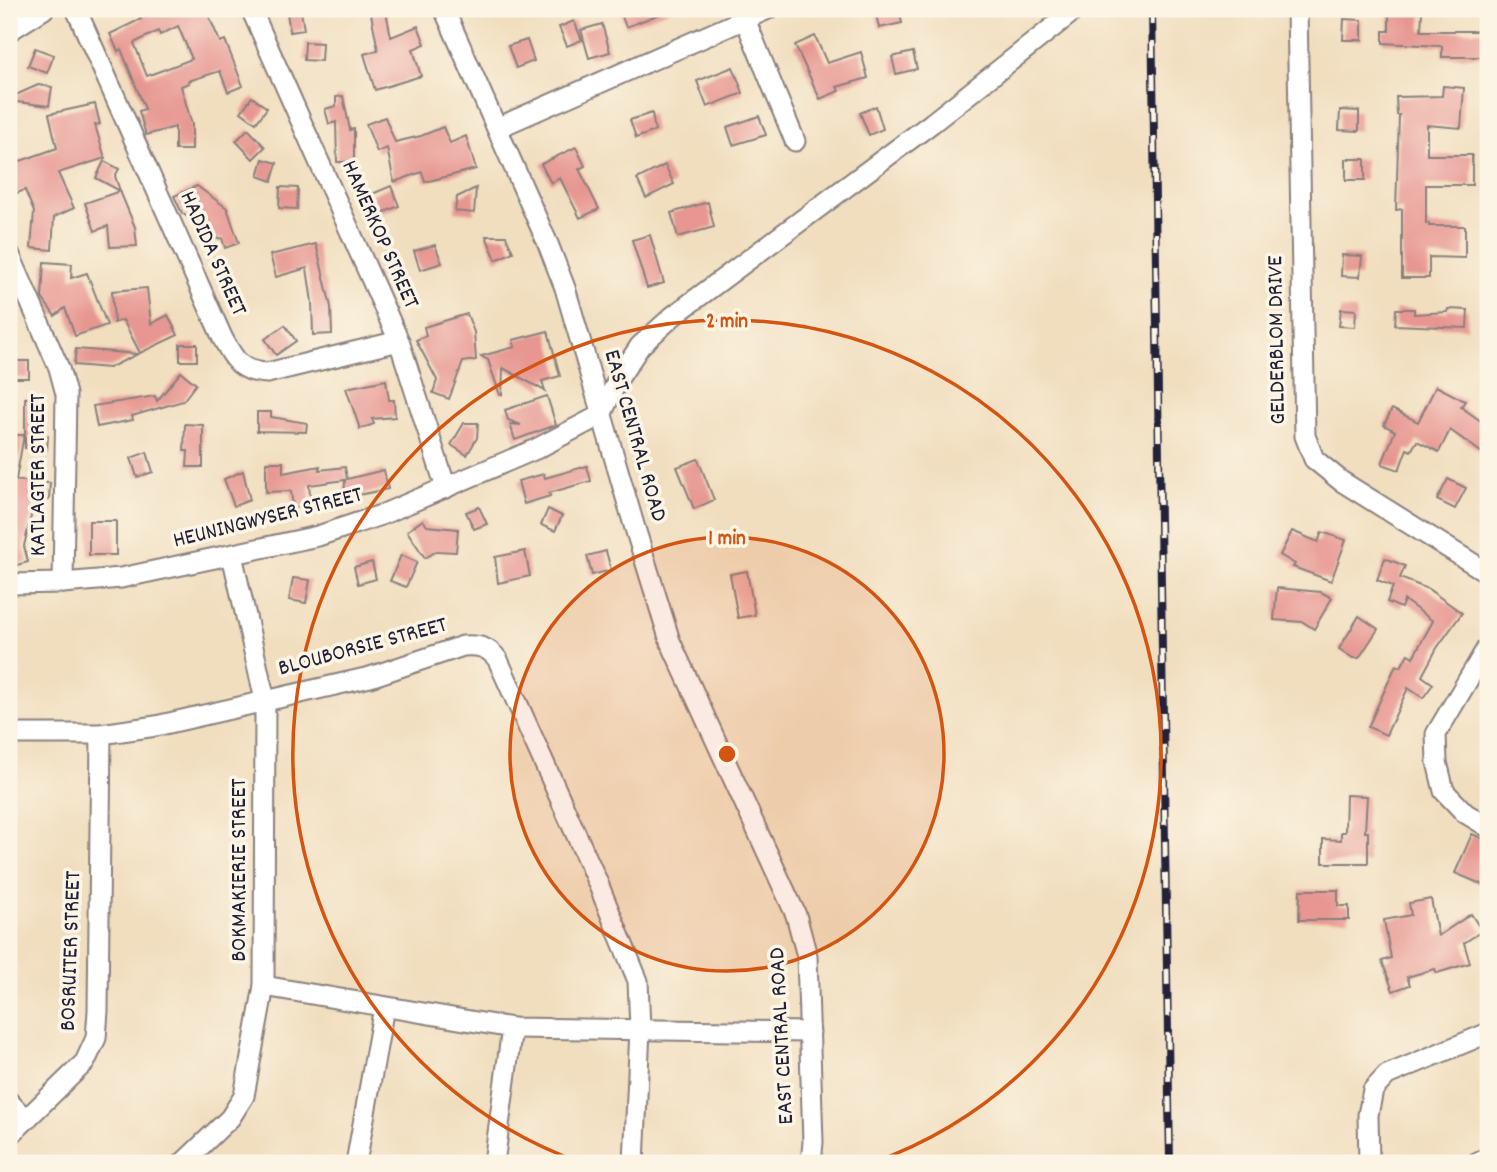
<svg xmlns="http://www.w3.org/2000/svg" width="1497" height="1172" font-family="Dekko,sans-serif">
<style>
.building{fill:#e79691;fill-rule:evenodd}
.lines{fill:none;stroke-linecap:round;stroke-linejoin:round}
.minor-casing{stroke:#8a807d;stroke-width:23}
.minor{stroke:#fff;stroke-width:19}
.rail-casing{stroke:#22223b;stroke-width:8}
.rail{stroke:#fcf5e5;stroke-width:5;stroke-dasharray:16;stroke-linecap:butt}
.ring{fill:none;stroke:#d45411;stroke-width:3.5}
.labels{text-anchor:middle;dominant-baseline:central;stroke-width:7;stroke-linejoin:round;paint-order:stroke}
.street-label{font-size:23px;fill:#22223b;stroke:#fcf5e5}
.centre{fill:#d45411;stroke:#fcf5e5;stroke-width:3.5}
.ring-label{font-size:21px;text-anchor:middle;font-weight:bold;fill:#d45411;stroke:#fcf5e5;stroke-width:7;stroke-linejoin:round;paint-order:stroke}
</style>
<rect width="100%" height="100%" fill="#fcf5e5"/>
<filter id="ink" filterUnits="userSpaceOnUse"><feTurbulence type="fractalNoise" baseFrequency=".0143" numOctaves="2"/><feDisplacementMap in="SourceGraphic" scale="14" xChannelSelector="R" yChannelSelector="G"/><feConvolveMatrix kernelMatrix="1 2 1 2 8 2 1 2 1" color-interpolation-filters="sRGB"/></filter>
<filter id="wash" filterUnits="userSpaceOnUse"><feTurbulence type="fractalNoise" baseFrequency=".00686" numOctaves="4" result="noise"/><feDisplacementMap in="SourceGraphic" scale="28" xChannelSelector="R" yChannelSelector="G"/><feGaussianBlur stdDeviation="1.57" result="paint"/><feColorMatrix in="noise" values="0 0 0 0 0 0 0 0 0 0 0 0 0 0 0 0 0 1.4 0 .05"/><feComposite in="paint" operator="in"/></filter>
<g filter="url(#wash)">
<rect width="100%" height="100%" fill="#f1debf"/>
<g id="blocks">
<g class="building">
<path d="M136 9H206L220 42 225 40 243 86 228 92 220 71 188 81 189 83 181 86 192 125V150H175V127L146 135 139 111 145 109 121 49 118 51 110 34 141 19ZM178 26 192 59 147 76 134 43 158 31 160 35Z"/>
<polygon points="619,9 671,9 671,10 626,27"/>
<polygon points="883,9 899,9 902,23 879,28 875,10"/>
<polygon points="1399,10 1422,12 1421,31 1488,31 1488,57 1442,57 1442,46 1383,43 1383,31 1389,31 1389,12 1399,12"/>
<polygon points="301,11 304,30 290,32 287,13"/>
<polygon points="386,11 391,37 418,26 425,44 413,49 421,76 375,90 364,54 378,50 371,14"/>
<polygon points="1344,19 1362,20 1362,40 1343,40"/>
<polygon points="574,21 582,40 567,46 559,27"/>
<polygon points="602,24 610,52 589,58 581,30"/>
<polygon points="815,36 827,63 861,52 868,78 837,87 839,91 820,99 795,45"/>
<polygon points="527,40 534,61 516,68 508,46"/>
<polygon points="305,42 322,43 321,61 304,60"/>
<polygon points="35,48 54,55 47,73 28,66"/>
<polygon points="913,52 917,69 896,74 892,57"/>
<polygon points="733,67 743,93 707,107 697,81"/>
<polygon points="38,85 52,87 49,106 9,101 9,98"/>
<polygon points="1443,86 1464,88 1461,128 1427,125 1427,155 1472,155 1472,185 1426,185 1426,223 1429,223 1429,226 1465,226 1465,258 1429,257 1429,278 1402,278 1402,209 1396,210 1399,115 1397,115 1396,97 1442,96"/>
<polygon points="343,96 350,130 354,129 354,162 337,162 336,122 329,124 325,109 336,106 336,97"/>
<polygon points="252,97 267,108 256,123 241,112"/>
<polygon points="95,104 100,124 95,125 105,158 58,173 74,208 54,217 52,250 31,248 34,212 25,190 9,196 9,165 57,148 49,114"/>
<polygon points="876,106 883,129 869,135 860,113"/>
<polygon points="1340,110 1359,111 1359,131 1339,130"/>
<polygon points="652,113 655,131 636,138 630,120"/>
<polygon points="759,116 766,135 733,145 727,127"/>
<polygon points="385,117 395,142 421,136 443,127 450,143 466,136 476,169 425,182 422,172 394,182 387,148 377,152 366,124"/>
<polygon points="248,129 265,147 253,159 236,141"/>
<polygon points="576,147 585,166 579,169 599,209 580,218 560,178 551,183 541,164"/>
<polygon points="263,159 277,163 272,181 258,176"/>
<rect x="1346" y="159" width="19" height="21"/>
<polygon points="104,161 119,169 115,176 120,191 96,178"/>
<polygon points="665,165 674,184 646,198 637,179"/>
<polygon points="197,186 227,208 239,243 225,248 222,238 199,241 192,220 182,213 174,196"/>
<polygon points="391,186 399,206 380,214 372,194"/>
<polygon points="280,187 298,188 297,209 279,208"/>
<polygon points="476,188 474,213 455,211 457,197"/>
<polygon points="120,191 135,227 137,246 110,247 108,226 95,231 85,203"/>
<polygon points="708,202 714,227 678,237 671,213"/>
<polygon points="650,235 664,283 647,288 632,240"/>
<polygon points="486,236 506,236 513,252 496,260"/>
<polygon points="316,244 331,307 332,334 313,335 312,302 307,268 276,277 270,255"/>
<polygon points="435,245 442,263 420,270 414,251"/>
<polygon points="1342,255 1362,256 1360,277 1341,276"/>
<polygon points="44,262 72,264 71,278 87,273 107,325 75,336 65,308 55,316 42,298"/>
<polygon points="147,288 151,324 168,315 178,335 140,353 123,320 114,323 112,291"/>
<polygon points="1341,309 1356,310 1355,327 1339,326"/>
<polygon points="1396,309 1414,309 1414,314 1447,312 1448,309 1468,310 1467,328 1395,325"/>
<polygon points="467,314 474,332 476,360 463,362 449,399 433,393 437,380 416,340 426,336 424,327"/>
<polygon points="285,325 296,341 276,355 265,339"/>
<polygon points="548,331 560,376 542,381 545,391 503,368 502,395 500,395 488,360 481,356 515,347 513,340"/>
<rect x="180" y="344" width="17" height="17"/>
<polygon points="76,349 138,354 109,368 74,365"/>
<rect x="12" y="361" width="17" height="17"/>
<polygon points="181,372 196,384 183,401 132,416 133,420 97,427 93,406 155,396 157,401"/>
<polygon points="386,380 389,400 394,400 395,417 372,419 374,424 360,429 346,388"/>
<polygon points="1436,386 1465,401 1461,407 1488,426 1488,457 1450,430 1439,452 1417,441 1411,451 1407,449 1399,470 1382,464 1395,431 1384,425 1392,409 1418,422"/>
<polygon points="547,396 556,425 515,440 510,424 521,425 508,420 505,410"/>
<polygon points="25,398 40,398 41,436 48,436 47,450 25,448"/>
<polygon points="257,412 271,412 271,417 307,423 306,432 257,431"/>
<polygon points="464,423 478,423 477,438 467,455 451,445"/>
<polygon points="185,424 203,425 203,467 187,467 188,451 184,451"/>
<polygon points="9,435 24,435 16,479 9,478"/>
<polygon points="147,452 153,472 137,477 131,458"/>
<polygon points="698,459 714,500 694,509 677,467"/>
<polygon points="266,462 283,462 283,473 320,466 319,470 345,467 347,479 384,470 388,489 344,498 345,480 309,485 311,506 293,508 291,491 266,492"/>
<polygon points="587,466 591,481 549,493 550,496 524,504 518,481 544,474 545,478"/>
<polygon points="243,471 250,500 234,506 224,479"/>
<polygon points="1448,479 1466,488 1455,509 1437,500"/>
<polygon points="9,480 50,483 49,500 35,499 24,546 28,562 13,566 9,551"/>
<polygon points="479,507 487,524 474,529 466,512"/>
<polygon points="548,509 562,516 555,531 541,525"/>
<polygon points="423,520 427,526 458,529 456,552 437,551 425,558 407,531"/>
<rect x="89" y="521" width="27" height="34"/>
<polygon points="1292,531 1318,542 1322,532 1346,540 1331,581 1293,567 1295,564 1280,555"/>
<polygon points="525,551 530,576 498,583 495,557"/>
<polygon points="606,551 611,570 592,575 587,556"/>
<polygon points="401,555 417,562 406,587 390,581"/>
<polygon points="1385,558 1405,566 1400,578 1428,589 1462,613 1437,648 1422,676 1433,684 1423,698 1408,688 1386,735 1368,727 1396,665 1401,667 1408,654 1413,657 1433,621 1404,600 1401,608 1387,602 1393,586 1377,580"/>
<polygon points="372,562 376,579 358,584 354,567"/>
<polygon points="747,571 755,615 738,618 730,574"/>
<polygon points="293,578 310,580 306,603 289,600"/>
<polygon points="1277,588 1321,592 1332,598 1314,629 1303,622 1274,620"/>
<polygon points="1359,616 1378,629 1359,658 1353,658 1339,649"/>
<polygon points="1346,795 1367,796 1365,832 1368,832 1368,863 1323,863 1323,839 1341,840 1341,832 1345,832"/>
<polygon points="1472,834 1488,841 1488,887 1455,873"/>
<polygon points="1300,890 1338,890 1338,906 1349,906 1349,920 1299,920"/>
<polygon points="1431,899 1438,936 1471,914 1482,931 1464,943 1470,963 1437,973 1435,969 1407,977 1410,985 1393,991 1382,961 1391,958 1384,920 1411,915 1409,903"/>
</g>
</g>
</g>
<g filter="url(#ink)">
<use href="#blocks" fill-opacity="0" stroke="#8a807d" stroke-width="2"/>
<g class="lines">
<g class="minor-casing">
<g id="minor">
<path d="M76 9 223 339C235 361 241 372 267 373L399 341"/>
<polyline points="251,9 399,341 446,488"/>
<polyline points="444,9 548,244 565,288 634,525 670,641 796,915 807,956 813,1142 811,1163"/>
<polyline points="1297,9 1305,436 1314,459 1341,481 1488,573"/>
<polyline points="745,19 795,141"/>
<polyline points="9,31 44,9"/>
<polyline points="497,128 768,9"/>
<polyline points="9,253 59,368 66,394 63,583"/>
<polyline points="9,584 63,583 121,578 318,536 381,515 536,449 601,415 618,379 640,346 673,316 932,123 1076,9"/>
<polyline points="1488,646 1436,734 1437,762 1444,791 1465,813 1488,827"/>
<path d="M9 734H101L156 726 370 677 463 646C479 645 489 647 498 660L597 881 638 981 640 1029 634 1163"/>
<polyline points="264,986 512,1028 810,1032"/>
<polyline points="9,1102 26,1120"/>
<polyline points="9,1136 85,1062 96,1038 98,1011 101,734"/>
<polyline points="183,1163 230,1118 244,1096 264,986 265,700 232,555"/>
<polyline points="356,1163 384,1007"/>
<polyline points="494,1163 512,1028"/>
<polyline points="1369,1163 1368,1115 1373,1090 1387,1075 1488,1033"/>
<polyline points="1476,1163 1488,1157"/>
</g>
</g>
<use href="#minor" class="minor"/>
<g class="rail-casing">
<polyline id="rail" points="1152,9 1170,1163"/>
</g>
<use href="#rail" class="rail"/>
</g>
</g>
<circle cx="727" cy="754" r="217" fill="#d45411" fill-opacity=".12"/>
<g class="ring">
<circle cx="727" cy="754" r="217"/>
<path d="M582 1163A434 434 0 1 1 872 1163"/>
</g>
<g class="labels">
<g class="street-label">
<text transform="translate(379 235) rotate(66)">HAMERKOP STREET</text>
<text transform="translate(212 254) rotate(66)">HADIDA STREET</text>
<text transform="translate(1278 340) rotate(-91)">GELDERBLOM DRIVE</text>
<text transform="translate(634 436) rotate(74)">EAST CENTRAL ROAD</text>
<text transform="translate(39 475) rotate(-90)">KATLAGTER STREET</text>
<text transform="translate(268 519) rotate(-14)">HEUNINGWYSER STREET</text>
<text transform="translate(363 648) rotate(-15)">BLOUBORSIE STREET</text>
<text transform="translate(240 870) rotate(-90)">BOKMAKIERIE STREET</text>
<text transform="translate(72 951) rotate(-88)">BOSRUITER STREET</text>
<text transform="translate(783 1036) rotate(-93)">EAST CENTRAL ROAD</text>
</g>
</g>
<circle cx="727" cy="754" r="10" class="centre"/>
<g class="ring-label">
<text x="727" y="327">2 min</text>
<text x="727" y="544">1 min</text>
</g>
<rect width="1497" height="1172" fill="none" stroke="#fcf5e5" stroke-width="35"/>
</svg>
